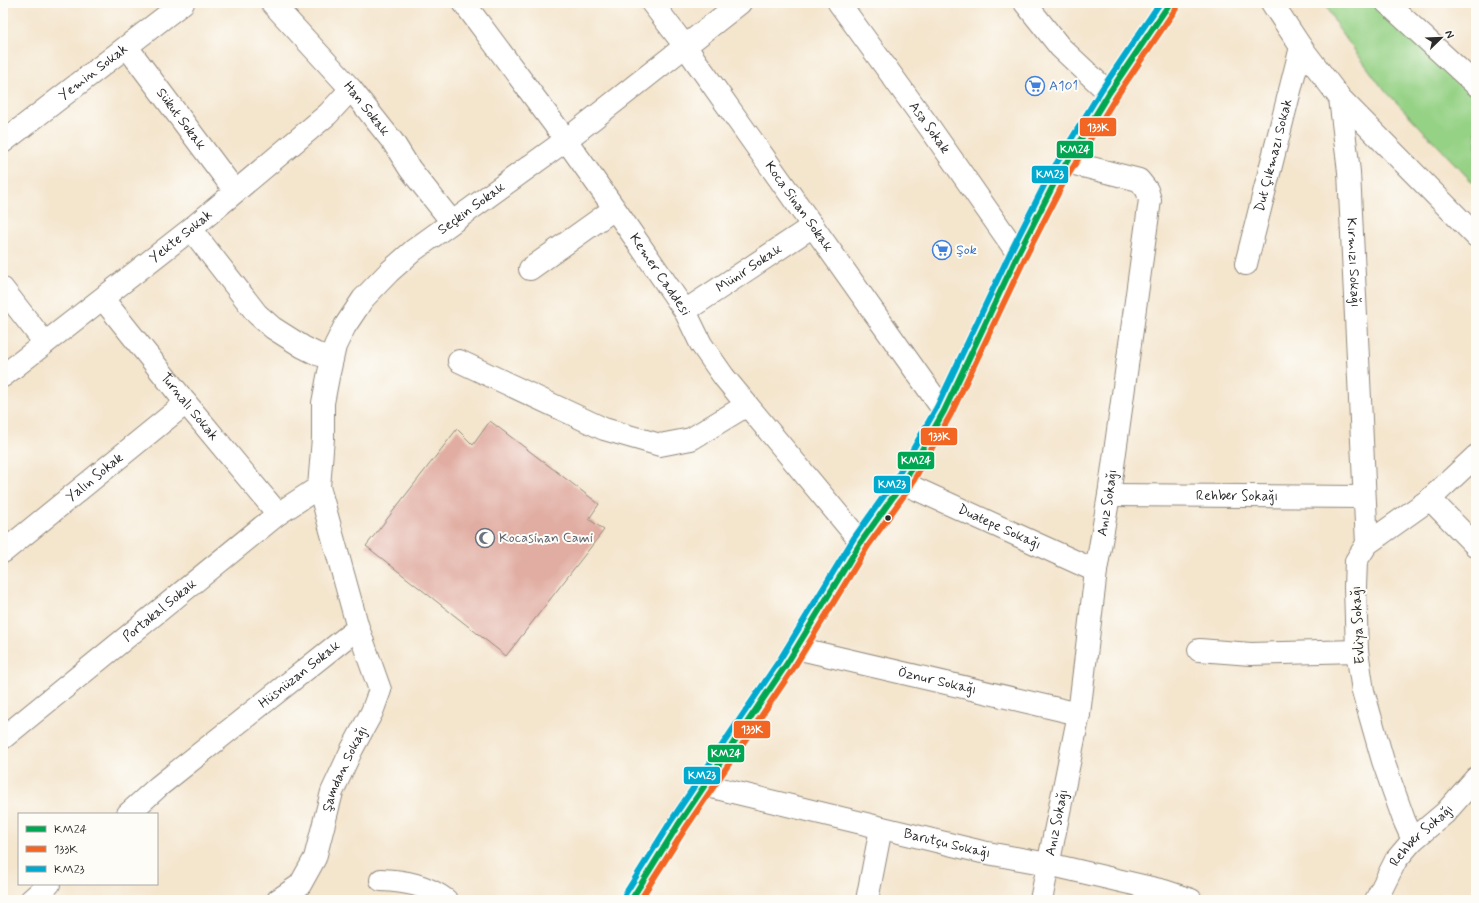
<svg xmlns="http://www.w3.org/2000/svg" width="1479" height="903" font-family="Mynerve,sans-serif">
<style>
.green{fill:#96d286;stroke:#607e58}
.building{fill:#e1ada3}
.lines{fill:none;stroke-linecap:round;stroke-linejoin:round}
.minor-casing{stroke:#90887c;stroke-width:24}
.minor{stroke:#fff;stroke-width:22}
.bus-1-casing{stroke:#fdfcf7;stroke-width:9}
.bus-2-casing{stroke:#fdfcf7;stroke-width:9}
.bus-3-casing{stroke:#fdfcf7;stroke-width:9}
.bus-1{stroke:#00a651;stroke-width:6}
.bus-2{stroke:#f26522;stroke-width:6}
.bus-3{stroke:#00a9ce;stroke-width:6}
.bus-dot{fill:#2b2b2b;stroke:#fdfcf7;stroke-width:1.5}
.labels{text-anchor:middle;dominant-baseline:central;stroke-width:4;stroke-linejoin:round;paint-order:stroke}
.street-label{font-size:14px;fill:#2b2b2b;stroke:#fdfcf7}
.shop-label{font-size:14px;fill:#366cbe;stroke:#fdfcf7;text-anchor:start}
.worship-label{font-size:14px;fill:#5b616d;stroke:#fdfcf7;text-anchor:start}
.line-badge{stroke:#fdfcf7;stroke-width:1.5}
.badge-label{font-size:11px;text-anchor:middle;font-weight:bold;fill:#fff}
</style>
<rect width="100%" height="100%" fill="#fdfcf7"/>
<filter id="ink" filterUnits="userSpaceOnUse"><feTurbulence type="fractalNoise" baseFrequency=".025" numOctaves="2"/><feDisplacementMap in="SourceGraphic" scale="8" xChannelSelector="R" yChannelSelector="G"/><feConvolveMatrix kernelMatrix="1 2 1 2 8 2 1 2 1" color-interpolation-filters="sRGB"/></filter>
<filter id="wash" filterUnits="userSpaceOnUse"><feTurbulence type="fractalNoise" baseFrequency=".012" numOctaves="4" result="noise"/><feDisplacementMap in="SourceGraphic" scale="16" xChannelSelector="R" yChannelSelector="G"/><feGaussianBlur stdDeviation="0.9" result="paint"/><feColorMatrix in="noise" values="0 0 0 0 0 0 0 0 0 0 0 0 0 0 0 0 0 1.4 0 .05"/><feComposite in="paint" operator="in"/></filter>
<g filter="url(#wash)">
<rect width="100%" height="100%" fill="#f4e5cd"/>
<polygon class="green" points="1325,3 1370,3 1384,11 1476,94 1476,186 1381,86 1338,28"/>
<g id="blocks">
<polygon class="building" points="490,421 599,504 589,519 604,530 506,656 366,546 457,429 473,445"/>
</g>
</g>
<g filter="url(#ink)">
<use href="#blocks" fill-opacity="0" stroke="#90887c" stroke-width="1"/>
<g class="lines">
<g class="minor-casing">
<g id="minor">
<path id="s1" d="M272 3 351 89 393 142 410 169 452 222"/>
<path id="s2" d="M464 3 566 140 617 212 685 311 701 344 724 377 861 542"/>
<path id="s3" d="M652 3 685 46 944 411"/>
<path id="s4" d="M839 3 930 128 1018 254"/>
<polyline points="1025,3 1060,47 1109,93"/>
<path id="s5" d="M1272 3 1301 47 1340 98 1349 172 1367 544"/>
<polyline points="1387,3 1476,85"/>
<path id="s6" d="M127 47 235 191"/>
<polyline points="1340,98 1476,236"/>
<path id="s7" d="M3 142 183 3"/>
<polyline points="191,229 257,314 273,328 303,347 317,354 332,358"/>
<path id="s8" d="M1246 264 1301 47"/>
<polyline points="530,269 614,209"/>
<polyline points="3,289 45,343"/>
<path id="s9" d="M103 299 186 403 278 514"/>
<path id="s10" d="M685 311 813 226"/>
<polyline points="459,361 604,429 660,445 691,439 747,405"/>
<path id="s11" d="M3 376 191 229 328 114 351 89"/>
<path id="s12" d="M903 483 1096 571"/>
<path id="s13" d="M1109 495 1364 497"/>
<polyline points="1430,499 1476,546"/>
<path id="s14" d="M3 552 186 403"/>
<path id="s15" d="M796 648 1079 714"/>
<polyline points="1199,650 1251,654 1357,651"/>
<path id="s16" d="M3 738 278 514 319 487"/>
<path id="s17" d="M704 785 982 852 1048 864 1164 891 1191 900"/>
<path id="s18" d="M128 814 159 786 358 628 319 487 323 438V403L328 377 335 346 345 326 363 299 389 272 414 250 566 140 740 3"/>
<polyline points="1413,840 1404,820 1383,761 1363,691 1357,651 1355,587 1356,561 1367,544 1430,499 1476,456"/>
<path d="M381 880C405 881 427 885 446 900"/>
<polyline points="31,900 49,884"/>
<path id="s19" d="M278 900 300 885 315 858 332 792 352 749 372 712 380 690 358 628"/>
<polyline points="631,900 678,825 786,665 861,542 903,483 944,411 1018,254 1057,178 1109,93 1170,3"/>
<polyline points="867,900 881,828"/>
<path id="s20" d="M1041 900 1079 714 1096 571 1109 495 1150 200 1147 190 1139 180 1067 162"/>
<path id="s21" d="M1376 900 1396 860 1413 840 1445 813 1476 778"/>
</g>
</g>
<use href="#minor" class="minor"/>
<g class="bus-1-casing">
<polyline id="bus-1" points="631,900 678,825 786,665 861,542 903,483 944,411 1018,254 1057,178 1109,93 1170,3"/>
</g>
<g class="bus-2-casing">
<polyline id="bus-2" points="640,900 685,829 793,669 868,546 910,487 951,414 1025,258 1064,182 1116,97 1177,7"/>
</g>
<g class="bus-3-casing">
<polyline id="bus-3" points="624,896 671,821 779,661 854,538 896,479 937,407 1011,251 1050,174 1102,89 1160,3"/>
</g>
<use href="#bus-1" class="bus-1"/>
<use href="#bus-2" class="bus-2"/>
<use href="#bus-3" class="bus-3"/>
</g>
</g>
<defs>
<g id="supermarket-ring" transform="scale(1)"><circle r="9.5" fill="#fdfcf7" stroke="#3f7fe0" stroke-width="1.5"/><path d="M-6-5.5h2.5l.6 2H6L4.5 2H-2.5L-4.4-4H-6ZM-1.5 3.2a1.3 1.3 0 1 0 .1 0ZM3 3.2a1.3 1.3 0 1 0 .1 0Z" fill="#3f7fe0"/></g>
<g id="mosque-ring" transform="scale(1)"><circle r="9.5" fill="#fdfcf7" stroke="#6b7280" stroke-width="1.5"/><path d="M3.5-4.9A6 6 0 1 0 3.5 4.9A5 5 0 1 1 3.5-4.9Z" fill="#6b7280"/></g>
</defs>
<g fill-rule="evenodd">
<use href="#supermarket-ring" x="1035" y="86"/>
<use href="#supermarket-ring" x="942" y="250"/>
<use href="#mosque-ring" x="485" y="538"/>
</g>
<circle class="bus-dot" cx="888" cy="518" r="3.5"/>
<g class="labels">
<g class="street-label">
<text stroke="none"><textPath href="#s7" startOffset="114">Yemin Sokak</textPath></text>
<text stroke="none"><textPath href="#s1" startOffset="142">Han Sokak</textPath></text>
<text stroke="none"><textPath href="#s6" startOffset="90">Sükut Sokak</textPath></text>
<text stroke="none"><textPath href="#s4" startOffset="154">Asa Sokak</textPath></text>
<text stroke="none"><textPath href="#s8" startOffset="112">Dut Çıkmazı Sokak</textPath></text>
<text stroke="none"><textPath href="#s3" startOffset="251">Koca Sinan Sokak</textPath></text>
<text stroke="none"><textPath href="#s18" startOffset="781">Seçkin Sokak</textPath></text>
<text stroke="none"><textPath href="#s11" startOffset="226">Yekte Sokak</textPath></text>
<text stroke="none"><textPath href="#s5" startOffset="282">Kırmızı Sokağı</textPath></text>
<text stroke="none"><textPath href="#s10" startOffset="77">Münir Sokak</textPath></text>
<text stroke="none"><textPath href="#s2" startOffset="335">Kemer Caddesi</textPath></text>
<text stroke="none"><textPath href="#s9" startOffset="138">Turnalı Sokak</textPath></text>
<text stroke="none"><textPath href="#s14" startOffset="118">Yalın Sokak</textPath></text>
<text stroke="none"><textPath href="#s13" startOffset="128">Rehber Sokağı</textPath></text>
<text stroke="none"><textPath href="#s20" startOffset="403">Anız Sokağı</textPath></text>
<text stroke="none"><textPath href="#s12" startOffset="106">Duatepe Sokağı</textPath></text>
<text stroke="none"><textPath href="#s16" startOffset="202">Portakal Sokak</textPath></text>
<text transform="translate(1358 625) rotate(-93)">Evliya Sokağı</text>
<text stroke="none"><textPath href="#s18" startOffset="221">Hüsnüzan Sokak</textPath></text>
<text stroke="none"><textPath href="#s15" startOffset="145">Öznur Sokağı</textPath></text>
<text stroke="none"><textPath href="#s19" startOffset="152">Şamdan Sokağı</textPath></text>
<text stroke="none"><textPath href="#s20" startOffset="79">Anız Sokağı</textPath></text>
<text stroke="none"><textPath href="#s21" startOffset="80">Rehber Sokağı</textPath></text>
<text stroke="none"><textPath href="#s17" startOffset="250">Barutçu Sokağı</textPath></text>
</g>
<g class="shop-label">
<text x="1049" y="86">A101</text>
<text x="956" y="250">Şok</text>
</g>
<g class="worship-label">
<text x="499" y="538">Kocasinan Cami</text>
</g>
</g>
<g class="line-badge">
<rect x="1079" y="117" width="38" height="20" rx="4" fill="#f26522"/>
<rect x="1056" y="140" width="38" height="19" rx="4" fill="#00a651"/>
<rect x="1031" y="165" width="38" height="19" rx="4" fill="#00a9ce"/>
<rect x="920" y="427" width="38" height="19" rx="4" fill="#f26522"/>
<rect x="897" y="451" width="38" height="19" rx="4" fill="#00a651"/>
<rect x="873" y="475" width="38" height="19" rx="4" fill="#00a9ce"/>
<rect x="733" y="720" width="38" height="19" rx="4" fill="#f26522"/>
<rect x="707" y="744" width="38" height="19" rx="4" fill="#00a651"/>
<rect x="683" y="766" width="38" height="19" rx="4" fill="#00a9ce"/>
</g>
<g class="badge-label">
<text x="1098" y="131">133K</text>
<text x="1075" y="153">KM24</text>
<text x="1050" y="178">KM23</text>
<text x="939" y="440">133K</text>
<text x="916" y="464">KM24</text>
<text x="892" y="488">KM23</text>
<text x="752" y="733">133K</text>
<text x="726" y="757">KM24</text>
<text x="702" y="779">KM23</text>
</g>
<rect width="1479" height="903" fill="none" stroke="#fdfcf7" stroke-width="16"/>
<rect x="18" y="813" width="140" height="72" fill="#fdfcf7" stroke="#a9a8a5"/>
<rect x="26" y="826" width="20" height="6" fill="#00a651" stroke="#a9a8a5"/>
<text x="54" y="833" font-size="12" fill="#2b2b2b">KM24</text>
<rect x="26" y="846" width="20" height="6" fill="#f26522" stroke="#a9a8a5"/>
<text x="54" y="853" font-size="12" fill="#2b2b2b">133K</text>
<rect x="26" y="866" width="20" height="6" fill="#00a9ce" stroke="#a9a8a5"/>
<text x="54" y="873" font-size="12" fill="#2b2b2b">KM23</text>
<g transform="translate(1441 38) rotate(67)" stroke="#fdfcf7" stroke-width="3" paint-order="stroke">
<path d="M0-3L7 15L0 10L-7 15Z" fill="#2b2b2b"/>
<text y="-6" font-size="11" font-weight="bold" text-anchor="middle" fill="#2b2b2b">N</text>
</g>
</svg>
